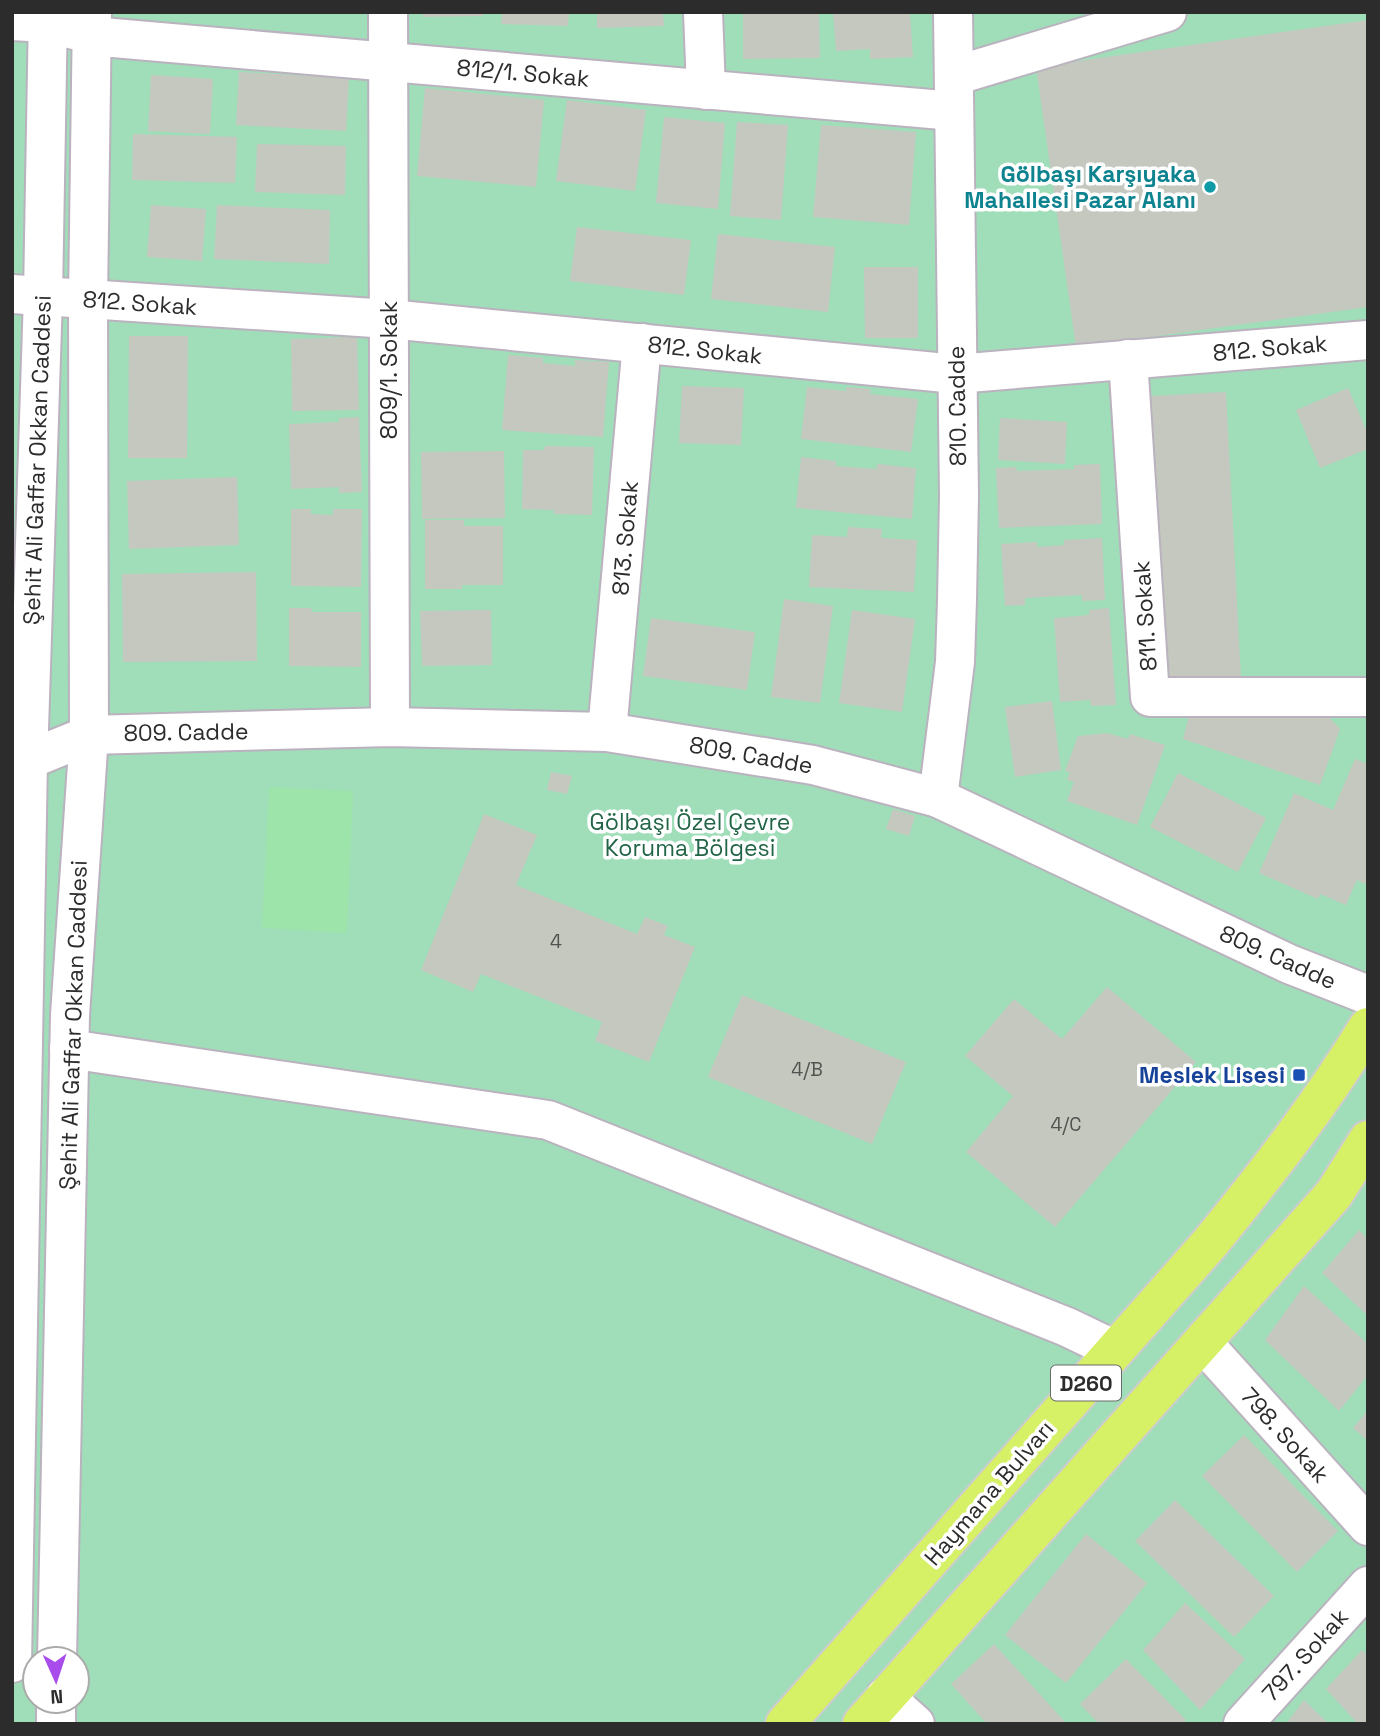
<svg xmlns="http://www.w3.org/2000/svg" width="1380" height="1736" font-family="'Space Grotesk',sans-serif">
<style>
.green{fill:#a0deba;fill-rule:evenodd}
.pitch{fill:#9de4aa}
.building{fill:#c4c8be}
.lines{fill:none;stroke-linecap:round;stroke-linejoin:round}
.minor-casing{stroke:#bab2be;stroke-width:42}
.highway-casing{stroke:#ccc;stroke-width:42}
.minor{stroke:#fff;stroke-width:38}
.highway{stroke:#d6f165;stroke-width:38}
.culture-dot{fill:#0f9aa8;stroke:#fff;stroke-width:2.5}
.transit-dot{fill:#1a4fb4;stroke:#fff;stroke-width:2.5}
.labels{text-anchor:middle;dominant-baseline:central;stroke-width:7;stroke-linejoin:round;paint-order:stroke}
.number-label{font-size:19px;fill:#525350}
.shield{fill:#fff;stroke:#6b6b6b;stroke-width:2}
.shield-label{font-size:21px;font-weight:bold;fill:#2c2c2c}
.street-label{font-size:23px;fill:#2c2c2c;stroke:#fff}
.culture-label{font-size:23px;font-weight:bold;fill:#0d838f;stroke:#fff;text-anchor:end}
.park-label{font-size:23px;fill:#216446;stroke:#fff}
.transit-label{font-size:23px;font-weight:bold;fill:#164399;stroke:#fff;text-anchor:end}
</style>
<rect width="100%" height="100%" fill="#e8ecdf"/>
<path class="green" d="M12 12H1368V1724H12ZM35 1659H77V1701H35Z"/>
<polygon class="pitch" points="269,787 353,791 347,933 262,928"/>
<g class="building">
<polygon points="423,12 483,12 483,16 423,17"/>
<polygon points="502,12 569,12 568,26 501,24"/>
<polygon points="597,12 663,12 664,26 597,28"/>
<polygon points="743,12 819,12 820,58 743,59"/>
<polygon points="833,12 910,12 913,57 870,59 870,49 836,51"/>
<polygon points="1368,20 1368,307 1076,347 1036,67"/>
<polygon points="239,72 349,78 346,131 236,125"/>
<polygon points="151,75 213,79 210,134 148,131"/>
<polygon points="425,88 544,100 536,187 417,176"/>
<polygon points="567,100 646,110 635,191 556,181"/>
<polygon points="664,117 725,123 718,209 656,203"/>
<polygon points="737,122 788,125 781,220 730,216"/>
<polygon points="821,125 916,132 909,225 813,217"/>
<polygon points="133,134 237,137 235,183 132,180"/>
<polygon points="257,144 346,146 345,195 255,192"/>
<polygon points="151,205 206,209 202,261 147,257"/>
<polygon points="217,205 330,210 329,264 214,259"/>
<polygon points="577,227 691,240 684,295 570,281"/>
<polygon points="718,234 835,247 828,312 711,299"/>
<polygon points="864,267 918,267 918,338 865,338"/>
<polygon points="129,336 188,336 187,458 128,458"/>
<polygon points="357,337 359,410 292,411 291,339"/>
<polygon points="508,355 543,358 543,363 575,366 575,360 609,362 603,437 502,430"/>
<polygon points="682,386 744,388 741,445 679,443"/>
<polygon points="807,387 846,391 846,387 871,389 870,394 918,399 911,452 801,439"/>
<polygon points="1348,388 1368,434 1368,449 1320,468 1296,410"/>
<polygon points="1226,392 1241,678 1164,682 1150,396"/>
<polygon points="359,417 362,492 339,493 339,487 291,489 289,424 339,422 339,418"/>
<polygon points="1000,418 1067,422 1065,464 998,460"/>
<polygon points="545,446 594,447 592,515 554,514 554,510 522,509 523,450 544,450"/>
<polygon points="504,451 505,518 422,519 421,452"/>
<polygon points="801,457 836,461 836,466 877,469 877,464 916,468 912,519 796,508"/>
<polygon points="1100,464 1102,524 999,528 996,468 1016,467 1017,471 1074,469 1074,465"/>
<polygon points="237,477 239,545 129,549 127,481"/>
<polygon points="291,509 311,509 311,514 333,515 333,509 362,509 361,587 291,586"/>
<polygon points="425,520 464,520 464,526 503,526 503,585 462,585 462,589 425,589"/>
<polygon points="848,527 882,529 881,538 917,540 914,592 809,587 812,535 847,537"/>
<polygon points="1102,538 1105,600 1082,601 1082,595 1025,598 1025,605 1005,606 1001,544 1037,542 1037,547 1064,545 1064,540"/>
<polygon points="256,572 257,661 123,662 122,574"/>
<polygon points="784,599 833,606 820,703 771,697"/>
<polygon points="289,608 312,608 311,612 361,612 361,667 289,666"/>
<polygon points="1109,608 1116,705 1091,706 1090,700 1060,702 1054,618 1089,615 1089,610"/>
<polygon points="491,610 492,665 422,666 420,611"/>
<polygon points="852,610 915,619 902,712 839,703"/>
<polygon points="651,618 755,632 747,690 643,676"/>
<polygon points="1052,701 1061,770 1015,777 1005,707"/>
<polygon points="1326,714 1340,729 1320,785 1183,739 1189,716 1259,717"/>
<polygon points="1107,733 1128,739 1130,734 1165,745 1137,825 1067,801 1074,782 1067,780 1070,772 1065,771 1078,736"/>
<polygon points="1355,759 1368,764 1368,879 1365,884 1357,880 1346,905 1320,894 1318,899 1259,873 1294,793 1333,810"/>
<polygon points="551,772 572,776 567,794 547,790"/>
<polygon points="1178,773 1266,818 1238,872 1150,827"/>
<polygon points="893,809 915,816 909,836 886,829"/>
<polygon points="484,814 537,835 516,885 637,934 645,917 668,926 664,935 695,947 649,1062 595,1041 602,1022 481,974 473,992 421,970"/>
<polygon points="1107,987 1196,1062 1055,1227 966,1152 1013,1096 965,1056 1014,999 1062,1039"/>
<polygon points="742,995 906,1062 872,1144 708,1077"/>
<polygon points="1359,1230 1368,1239 1368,1316 1322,1273"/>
<polygon points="1304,1286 1368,1344 1368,1375 1339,1411 1265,1340"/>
<polygon points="1368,1410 1368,1441 1353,1428"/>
<polygon points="1244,1435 1338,1531 1297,1572 1202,1476"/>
<polygon points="1175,1500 1274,1596 1234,1637 1135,1541"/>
<polygon points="1086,1534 1147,1583 1066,1683 1005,1635"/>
<polygon points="1185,1603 1245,1659 1200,1710 1143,1650"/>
<polygon points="994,1644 1067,1724 987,1724 951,1684"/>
<polygon points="1362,1650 1368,1656 1368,1724 1358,1724 1326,1689"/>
<polygon points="1126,1659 1186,1720 1182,1724 1099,1724 1080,1704"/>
<polygon points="1304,1700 1329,1724 1286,1724"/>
</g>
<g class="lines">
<g class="minor-casing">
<g id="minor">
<polyline points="388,12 390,727"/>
<polyline points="703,12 706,90"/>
<polyline points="12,21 47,23 102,37 954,111"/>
<polyline points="954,76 1167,12"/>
<polyline points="12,294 389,319 956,374 1368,340"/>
<polyline points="1128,359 1150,697 1368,697"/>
<polyline points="607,732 642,343"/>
<polyline points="12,760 28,760 89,735 390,727 607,732 813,765 938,798 1289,964 1368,995"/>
<polyline points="938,798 955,662 957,600 959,496 953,12"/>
<polyline points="69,1049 548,1120 1067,1327 1115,1350"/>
<polyline points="1203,1343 1368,1526"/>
<polyline points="57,1659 70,1015 89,735 88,300 92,12"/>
<polyline points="12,1663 28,760 43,296 48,12"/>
<polyline points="885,1697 915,1724"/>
<polyline points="56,1724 56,1701"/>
<polyline points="1243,1724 1368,1586"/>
</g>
</g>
<g class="highway-casing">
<g id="highway">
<path d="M785 1724 1210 1243C1267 1173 1321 1104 1368 1027"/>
<polyline points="862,1724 1334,1194 1368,1140"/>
</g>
</g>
<use href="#minor" class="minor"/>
<use href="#highway" class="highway"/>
</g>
<circle class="culture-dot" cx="1210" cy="187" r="7"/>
<rect class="transit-dot" x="1292" y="1068" width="14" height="14" rx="3.5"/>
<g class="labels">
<g class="number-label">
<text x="556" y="941">4</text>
<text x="807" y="1069">4/B</text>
<text x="1066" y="1124">4/C</text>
</g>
<rect class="shield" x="1051" y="1365.5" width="70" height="35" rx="5"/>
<g class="shield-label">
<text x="1086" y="1383">D260</text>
</g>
<g class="street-label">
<text transform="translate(523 73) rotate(5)">812/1. Sokak</text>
<text transform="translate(140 303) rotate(4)">812. Sokak</text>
<text transform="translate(1270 348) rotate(-5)">812. Sokak</text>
<text transform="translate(705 350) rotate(6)">812. Sokak</text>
<text transform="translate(389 370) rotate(-90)">809/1. Sokak</text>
<text transform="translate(957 406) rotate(-91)">810. Cadde</text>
<text transform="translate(37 460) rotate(-88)">Şehit Ali Gaffar Okkan Caddesi</text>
<text transform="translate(625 538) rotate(-85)">813. Sokak</text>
<text transform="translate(1145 616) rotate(-94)">811. Sokak</text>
<text transform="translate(186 732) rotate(-1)">809. Cadde</text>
<text transform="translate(751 755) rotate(10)">809. Cadde</text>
<text transform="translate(1278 957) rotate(24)">809. Cadde</text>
<text transform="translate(73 1025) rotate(-88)">Şehit Ali Gaffar Okkan Caddesi</text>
<text transform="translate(1285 1435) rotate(48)">798. Sokak</text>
<text transform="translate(989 1493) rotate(-49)">Haymana Bulvarı</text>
<text transform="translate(1305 1655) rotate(-48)">797. Sokak</text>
</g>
<g class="culture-label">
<text x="1196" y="174">Gölbaşı Karşıyaka<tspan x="1196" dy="26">Mahallesi Pazar Alanı</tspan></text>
</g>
<g class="park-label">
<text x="690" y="822">Gölbaşı Özel Çevre<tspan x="690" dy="26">Koruma Bölgesi</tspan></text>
</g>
<g class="transit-label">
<text x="1285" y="1075">Meslek Lisesi</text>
</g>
</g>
<rect width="1380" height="1736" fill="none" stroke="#2c2c2c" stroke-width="28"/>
<g transform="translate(56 1680) rotate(177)"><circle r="33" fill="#ffffff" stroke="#ababab" stroke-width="2"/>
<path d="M0-5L12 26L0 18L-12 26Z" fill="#a84deb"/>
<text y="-10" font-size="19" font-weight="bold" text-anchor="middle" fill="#2c2c2c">N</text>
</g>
</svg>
